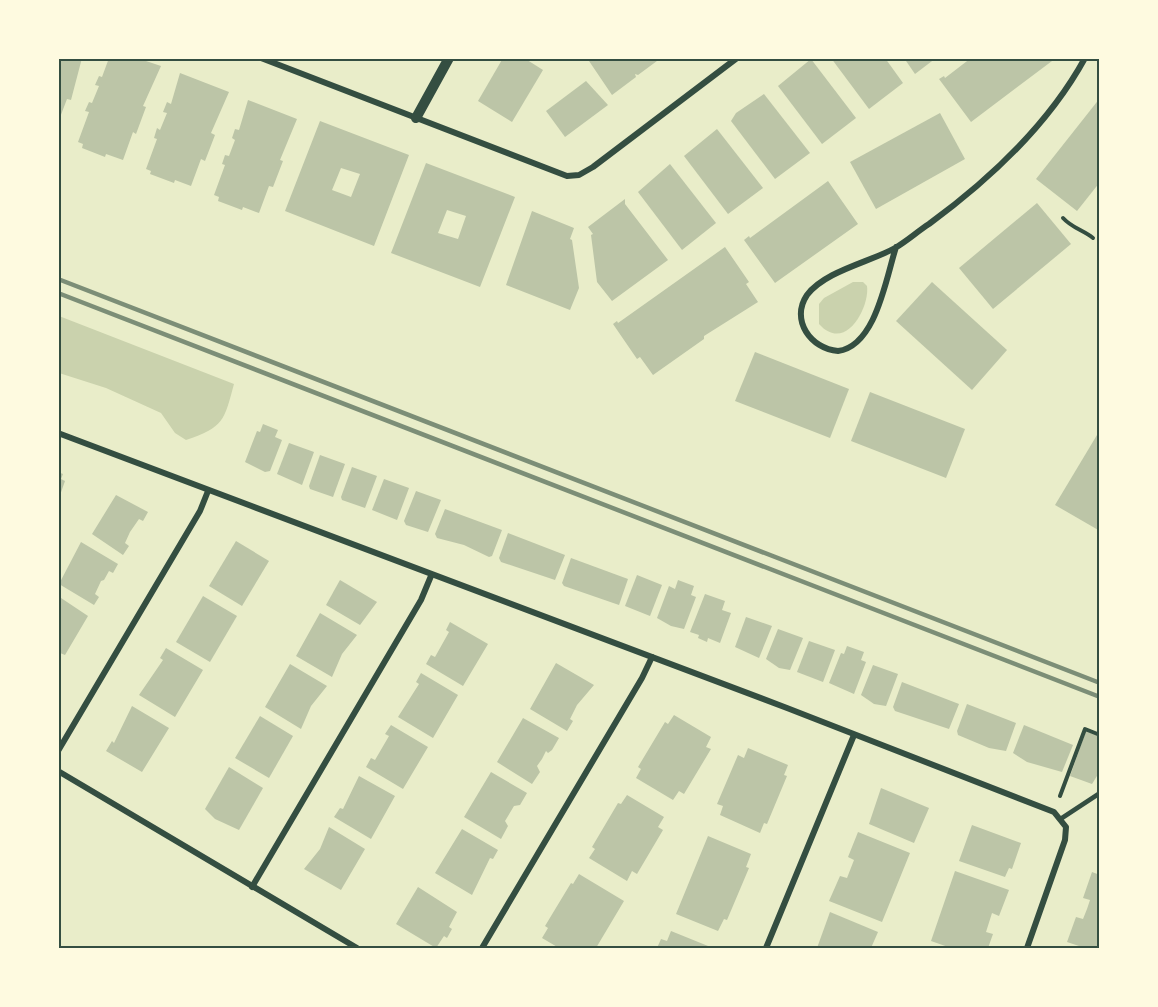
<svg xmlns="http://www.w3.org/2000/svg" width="1158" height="1007" font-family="'Archivo Narrow',sans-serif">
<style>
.green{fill:#cad2ad}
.building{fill:#bcc5a7;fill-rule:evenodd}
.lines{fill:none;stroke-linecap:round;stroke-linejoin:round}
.path{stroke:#344e41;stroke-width:4}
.service{stroke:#344e41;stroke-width:4.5}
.minor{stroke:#344e41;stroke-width:6}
.tertiary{stroke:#344e41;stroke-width:10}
.rail{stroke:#7c8e77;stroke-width:4.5}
.neatline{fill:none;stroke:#344e41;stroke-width:2}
</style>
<rect width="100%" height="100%" fill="#e9edc9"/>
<g class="green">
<path d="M853 282H863L867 286C870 306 846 354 819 324V304L824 298Z"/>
<path d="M59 316 234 384C224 421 224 427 186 440L175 433 161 413 106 388 59 373Z"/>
</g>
<g class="building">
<polygon points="58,58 82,58 71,100 67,99 59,120"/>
<polygon points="109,58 137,58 161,66 143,106 146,107 136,134 133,132 123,160 106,154 105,157 82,148 83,144 78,142 89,112 85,111 89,102 92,103 99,86 95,85 99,76 102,77"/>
<polygon points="503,58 524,58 543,70 512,122 478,101"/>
<polygon points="592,58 661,58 638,75 635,74 636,77 612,95 589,61"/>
<polygon points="831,58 885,58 903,83 869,109"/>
<polygon points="904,58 936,58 915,74"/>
<polygon points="971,58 1051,58 1052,61 971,122 939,79 944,76 945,78"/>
<polygon points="811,59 856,118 822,144 778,86"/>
<polygon points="180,73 229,92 211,133 215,135 205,161 201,159 191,186 175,180 174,183 150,174 151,171 146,169 157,139 154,138 157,128 160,130 167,113 163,112 167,102 171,104"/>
<polygon points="586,81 608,105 565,137 546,111"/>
<polygon points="764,94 810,153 775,179 731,121 736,113"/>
<polygon points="1100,98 1100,182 1077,211 1036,179"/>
<polygon points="248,100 297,119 280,160 283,161 273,187 269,186 259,213 243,207 242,210 218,201 219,197 214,195 225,165 222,164 225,155 229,156 235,140 232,138 235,129 239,130"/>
<polygon points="940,113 965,159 876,209 850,162"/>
<path d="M320 121 409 155 374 246 285 211ZM341 168 360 174 351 197 332 190Z"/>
<polygon points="717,129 763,188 728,214 684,156"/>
<path d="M426 163 515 197 480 287 391 253ZM447 210 466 216 458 239 438 233Z"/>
<polygon points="670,164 716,223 682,250 638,192"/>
<polygon points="828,181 858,224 775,283 744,240 749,236 750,238"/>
<polygon points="625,199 625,204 668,260 612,301 597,282 591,235 593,234 588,227"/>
<polygon points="1037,203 1071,244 993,309 959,268"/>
<polygon points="532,211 574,228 570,239 572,240 579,288 570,310 506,285"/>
<polygon points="725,247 749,282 746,284 758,302 704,336 704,339 653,375 640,357 637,359 613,324 617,321 618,323"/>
<polygon points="932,282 1007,350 972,390 896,321"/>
<polygon points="755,352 849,389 830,438 735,401"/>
<polygon points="870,392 965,429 946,478 851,441"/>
<polygon points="263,424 278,430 275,437 282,440 270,471 265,472 245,462 257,431 260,432"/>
<polygon points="1100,430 1100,531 1055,505"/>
<polygon points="289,443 314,452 302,485 277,474"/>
<polygon points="320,455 345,464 333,497 310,489 309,486"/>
<polygon points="352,467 377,476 365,508 342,500 341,497"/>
<polygon points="58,472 63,474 61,479 65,481 59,498"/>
<polygon points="384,479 409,488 397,520 372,510"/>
<polygon points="416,491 441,500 428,532 406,525 404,521"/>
<polygon points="116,495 148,512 143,521 139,519 130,532 125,543 129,546 123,555 92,534"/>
<polygon points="445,509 502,530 492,556 489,557 464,545 437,538 435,534"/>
<polygon points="508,533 565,555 555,580 501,562 499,558"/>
<polygon points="236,541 269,561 242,606 209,586"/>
<polygon points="81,542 118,564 113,573 109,571 104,580 101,581 95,594 99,597 94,605 59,584"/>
<polygon points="571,558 628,579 619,605 564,586 562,583"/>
<polygon points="637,575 662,585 650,616 625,606"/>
<polygon points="340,580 377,602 360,625 326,605"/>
<polygon points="678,580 694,586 691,595 696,597 684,629 671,626 657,618 669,586 675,589"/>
<polygon points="705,594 725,601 722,610 731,613 720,643 708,638 707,642 698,638 699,635 690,632"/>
<polygon points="58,596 88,616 65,655 60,653 58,655"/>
<polygon points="203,596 237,616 210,662 176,642"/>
<polygon points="320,613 357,635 342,654 332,677 296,656"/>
<polygon points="746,617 772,626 759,658 735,647"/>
<polygon points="450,622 488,644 463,686 426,664 431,655 435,657 449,632 446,630"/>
<polygon points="778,629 803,638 790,670 779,668 766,659"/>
<polygon points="809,641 835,650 823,682 797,672"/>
<polygon points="847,646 864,652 861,660 866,662 854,694 829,683 841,653 844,654"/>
<polygon points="166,648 203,670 175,717 139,695 163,660 160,658"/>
<polygon points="556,663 594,685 577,705 570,719 573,721 567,731 530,709"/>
<polygon points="290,664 327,686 311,706 301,729 265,707"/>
<polygon points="873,665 898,674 886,706 874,704 861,695"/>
<polygon points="421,673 458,695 433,738 398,717 419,684 416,682"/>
<polygon points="902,682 959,704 949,729 895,711 893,707"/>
<polygon points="967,704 1016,723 1006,751 989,748 958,735 957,731"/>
<polygon points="132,706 169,728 142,772 106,751 112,741 114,743"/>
<polygon points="674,715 711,737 706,747 711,749 684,794 679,791 673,800 636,778 641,769 638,767 665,722 668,724"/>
<polygon points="260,716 293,736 269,778 235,758"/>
<polygon points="523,718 559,738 552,750 548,753 546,751 542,759 537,766 540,772 532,784 497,762"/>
<polygon points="391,725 428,747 403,789 366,767 371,758 375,760 389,736 385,734"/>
<polygon points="1024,725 1073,745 1062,772 1027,762 1013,753"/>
<polygon points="1086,731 1100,736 1100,771 1092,784 1070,776"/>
<polygon points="748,748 788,765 784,775 787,776 767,824 764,823 760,833 720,815 723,806 717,804 738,755 744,758"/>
<polygon points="229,767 263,788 239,830 215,819 205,809"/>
<polygon points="491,772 527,793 520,805 514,806 505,821 508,826 501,839 464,817"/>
<polygon points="359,776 395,796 371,839 334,817 340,808 343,809"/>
<polygon points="881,788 929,808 914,843 869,824"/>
<polygon points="627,795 664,817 658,827 663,830 637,874 632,871 627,881 589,858 595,849 592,847 618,803 621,804"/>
<polygon points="972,825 1021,843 1012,869 1009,868 1005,877 959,861"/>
<polygon points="329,827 365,849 341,890 304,869 320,849"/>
<polygon points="462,829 498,850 493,859 490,858 472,895 435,873"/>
<polygon points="858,832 910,853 882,922 829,901 840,876 847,878 854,860 848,857"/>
<polygon points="708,836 751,854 746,867 749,868 727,920 724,919 718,931 676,914"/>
<polygon points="955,871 1009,890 999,916 992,913 986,932 993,934 988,948 951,948 931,941"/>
<polygon points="1092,872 1100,875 1100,948 1085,948 1067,942 1076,917 1083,919 1087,909 1090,900 1083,898"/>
<polygon points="579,874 624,901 596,948 559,948 542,938 548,928 545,926 571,883 573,884"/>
<polygon points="418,887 457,912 449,927 452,929 447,938 444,936 436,948 396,924"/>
<polygon points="830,912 878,932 871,948 817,948"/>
<polygon points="671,931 713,948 657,948 661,939 667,941"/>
</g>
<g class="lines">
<g class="path">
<path d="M1063 218C1072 228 1083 230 1093 238"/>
<polyline points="1060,796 1085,729 1100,735"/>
</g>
<polyline class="service" points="1062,818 1100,793"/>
<g class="minor">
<polyline points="261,58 567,176 579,175 593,167 737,58"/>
<path d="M896 247C886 278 876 346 838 351 811 349 790 320 807 295 825 271 870 262 895 248 907 241 918 231 929 224 989 180 1049 124 1085 58"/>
<polyline points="58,433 787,708 1054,812 1066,827 1065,840 1027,948"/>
<polyline points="58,751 200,511 208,491"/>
<polyline points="58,771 357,948"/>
<polyline points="252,887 421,600 431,576"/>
<polyline points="482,948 642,678 652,657"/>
<polyline points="766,948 854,735"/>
</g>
<polyline class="tertiary" points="416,118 449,58"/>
<g class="rail">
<polyline points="58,279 1100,683"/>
<polyline points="58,293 1100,697"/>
</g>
</g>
<rect width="1158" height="1007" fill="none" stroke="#fefae0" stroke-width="120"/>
<rect x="60" y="60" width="1038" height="887" class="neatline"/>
</svg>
